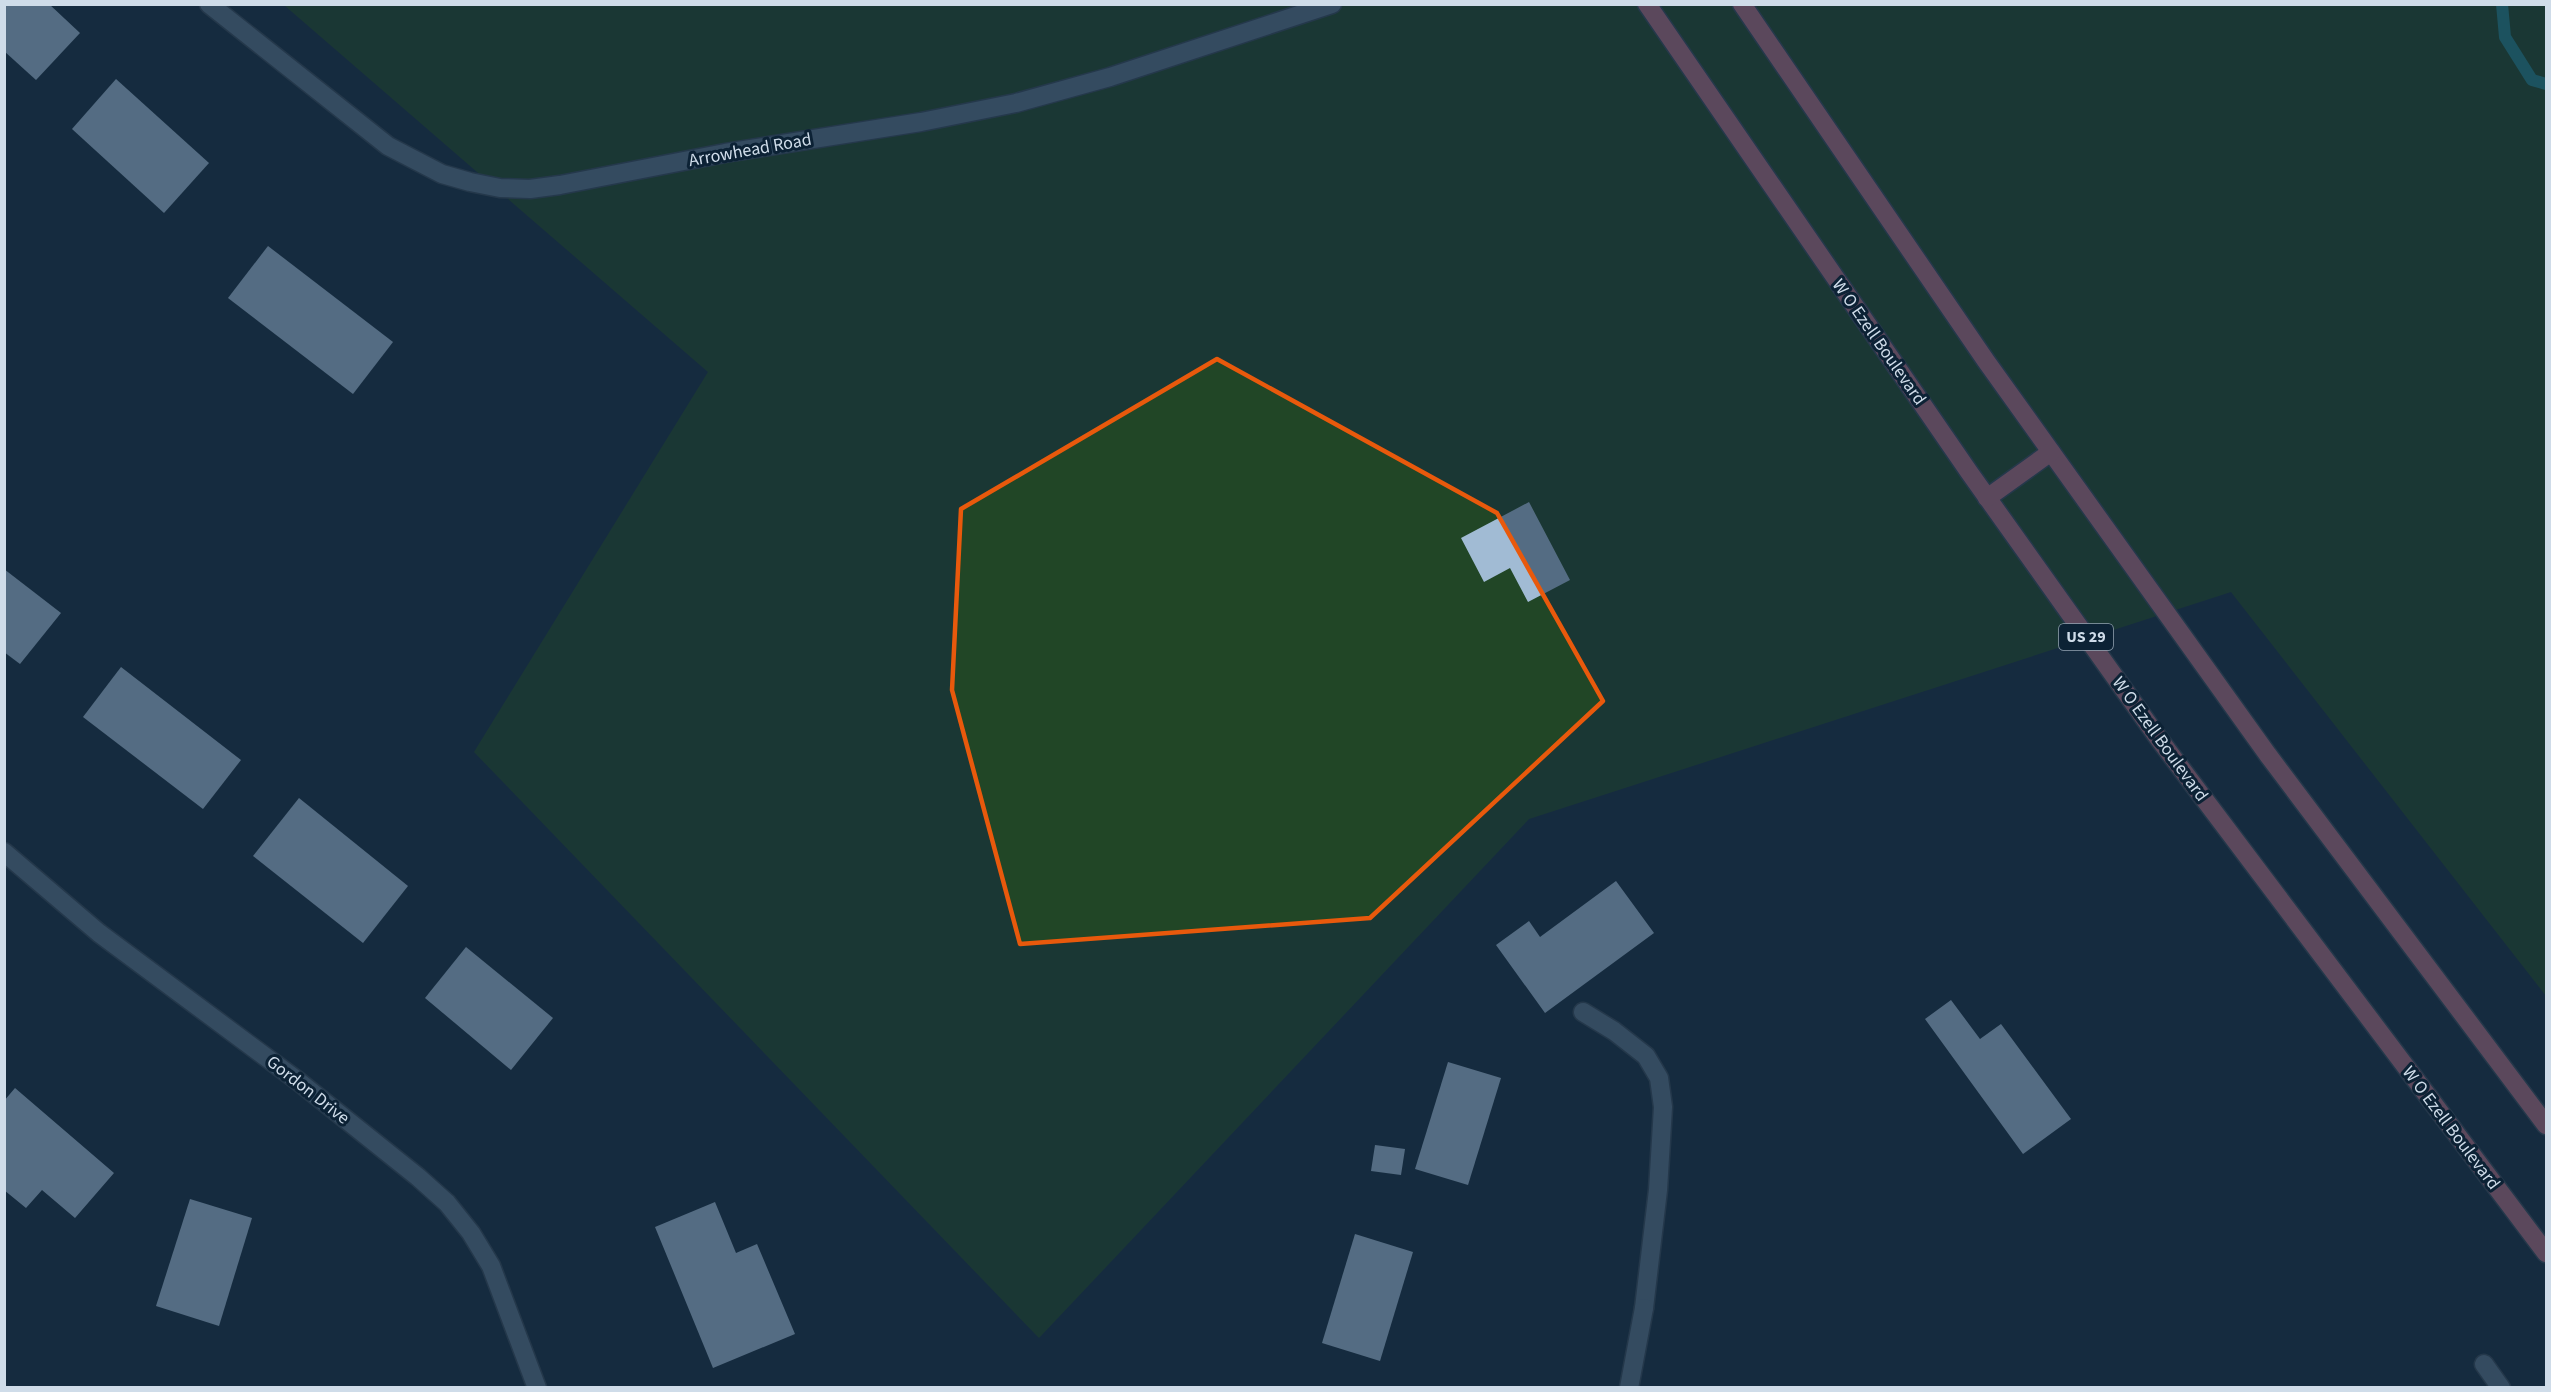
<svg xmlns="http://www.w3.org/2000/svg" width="2551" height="1392" font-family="'Source Sans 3',sans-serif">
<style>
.green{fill:#214626}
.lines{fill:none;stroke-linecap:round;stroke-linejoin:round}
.stream{stroke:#248186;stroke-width:12}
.building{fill:#a1bbd4}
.lane-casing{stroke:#374859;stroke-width:21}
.street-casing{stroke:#374859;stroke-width:21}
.primary-casing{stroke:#374859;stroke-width:21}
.lane{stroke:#597188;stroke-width:18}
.street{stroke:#597188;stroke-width:18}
.primary{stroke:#af6b7f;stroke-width:18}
.marked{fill:none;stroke:#e8590c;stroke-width:4.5;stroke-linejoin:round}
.labels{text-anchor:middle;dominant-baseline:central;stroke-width:6;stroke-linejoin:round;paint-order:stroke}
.shield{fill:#0c2235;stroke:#94a4b3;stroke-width:1.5}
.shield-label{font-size:16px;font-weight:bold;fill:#cfdce9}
.street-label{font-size:18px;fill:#cfdce9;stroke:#0c2235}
</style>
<rect width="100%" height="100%" fill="#162c3f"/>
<polygon class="green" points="284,5 2546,5 2546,996 2231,592 1529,819 1039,1338 474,752 708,372"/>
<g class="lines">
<polyline class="stream" points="2502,4 2505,37 2532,80 2546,84"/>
</g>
<g class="building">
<polygon points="4,4 49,4 80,33 36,80 4,51"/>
<polygon points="116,79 209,163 164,213 72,129"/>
<polygon points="268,246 393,342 353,394 228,298"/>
<polygon points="1529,502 1570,580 1528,602 1510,568 1484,582 1461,538"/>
<polygon points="4,569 61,613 20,664 4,652"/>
<polygon points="121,667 241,760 203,809 83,717"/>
<polygon points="299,798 408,886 363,943 253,856"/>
<polygon points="1616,881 1654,933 1545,1013 1496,945 1529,921 1540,937"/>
<polygon points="466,947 553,1018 511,1070 425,998"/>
<polygon points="1951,1000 1980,1039 2001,1024 2071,1119 2023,1154 1925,1019"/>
<polygon points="1448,1062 1501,1078 1468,1185 1415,1169"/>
<polygon points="15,1088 114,1173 75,1218 42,1190 26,1208 4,1190 4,1101"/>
<polygon points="1375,1145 1405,1149 1401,1175 1371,1171"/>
<polygon points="190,1199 252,1218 219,1326 156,1306"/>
<polygon points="715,1202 736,1253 757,1244 795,1334 713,1368 655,1227"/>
<polygon points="1355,1234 1413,1252 1380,1361 1322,1343"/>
</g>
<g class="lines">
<g class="lane-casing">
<g id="lane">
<polyline points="1583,1012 1614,1031 1646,1056 1659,1078 1663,1107 1658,1190 1644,1308"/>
<polyline points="2484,1364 2501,1388"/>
</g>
</g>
<g class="street-casing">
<g id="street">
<polyline points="209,4 388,146 442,174 470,182 500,188 530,189 560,185 725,153 921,122 1016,103 1110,77 1332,4"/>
<polyline points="4,852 99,933 298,1081 418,1177 447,1203 471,1233 491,1266 537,1388"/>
<polyline points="1629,1388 1644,1308"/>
</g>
</g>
<g class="primary-casing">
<g id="primary">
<polyline points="1647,4 1969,472 2159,739 2546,1253"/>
<polyline points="1742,4 1986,361 2268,755 2546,1125"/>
<polyline points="1987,498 2051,452"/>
</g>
</g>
<use href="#lane" class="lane"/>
<use href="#street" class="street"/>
<use href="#primary" class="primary"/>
</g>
<path d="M0 0H2551V1392H0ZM1217 359 1497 513 1603 701 1370 918 1020 944 952 690 961 509Z" fill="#162c3f" fill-opacity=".55" fill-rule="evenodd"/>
<path class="marked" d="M1217 359 1497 513 1603 701 1370 918 1020 944 952 690 961 509Z"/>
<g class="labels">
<rect class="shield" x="2059" y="624" width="54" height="26" rx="4.5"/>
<g class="shield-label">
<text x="2086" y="637">US 29</text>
</g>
<g class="street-label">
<text transform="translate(750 150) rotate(-10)">Arrowhead Road</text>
<text transform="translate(1879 342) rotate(55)">W O Ezell Boulevard</text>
<text transform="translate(2160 739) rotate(54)">W O Ezell Boulevard</text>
<text transform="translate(308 1090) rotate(38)">Gordon Drive</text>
<text transform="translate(2451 1128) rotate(53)">W O Ezell Boulevard</text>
</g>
</g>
<rect width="2551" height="1392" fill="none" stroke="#cfdce9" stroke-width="12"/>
</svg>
